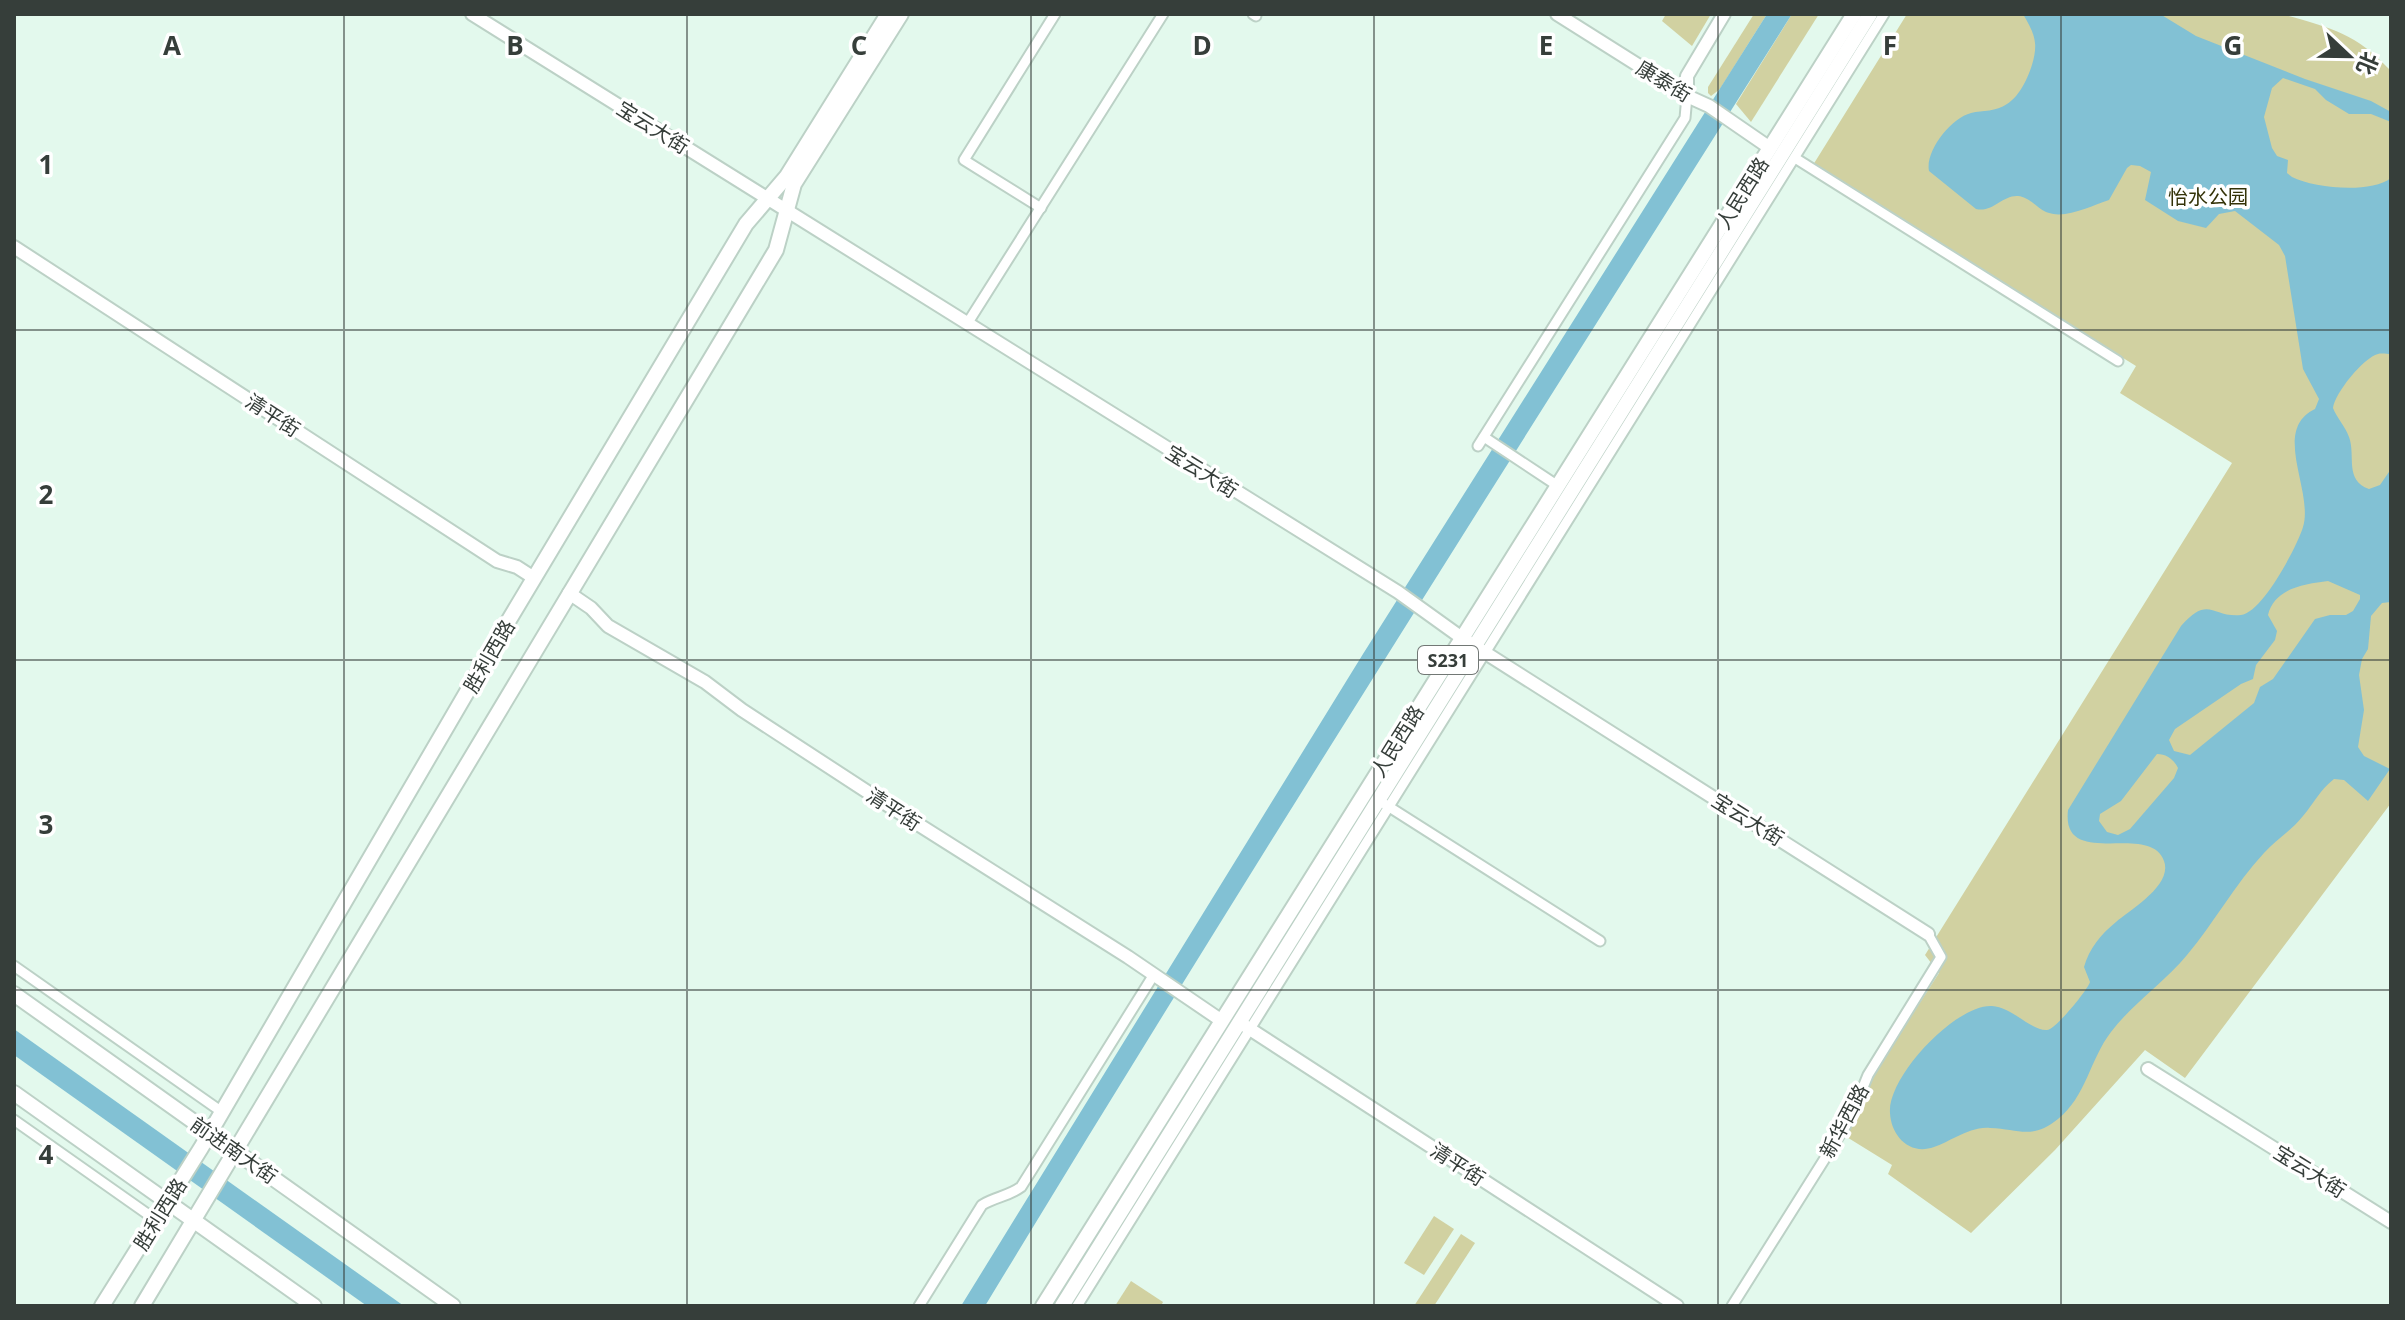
<svg xmlns="http://www.w3.org/2000/svg" width="2405" height="1320" font-family="'Open Sans','Noto Sans SC',sans-serif">
<style>
.green{fill:#d1d1a1}
.water{fill:#82c1d4;fill-rule:evenodd}
.lines{fill:none;stroke-linecap:round;stroke-linejoin:round}
.minor-casing{stroke:#bcd1c6;stroke-width:13}
.tertiary-casing{stroke:#bcd1c6;stroke-width:16}
.secondary-casing{stroke:#bcd1c6;stroke-width:18}
.primary-casing{stroke:#bcd1c6;stroke-width:18}
.minor{stroke:#fff;stroke-width:9}
.tertiary{stroke:#fff;stroke-width:12}
.secondary{stroke:#fff;stroke-width:14}
.primary{stroke:#fff;stroke-width:14}
.grid{fill:none;stroke:#363e3a;stroke-width:2;stroke-opacity:0.55}
.labels{text-anchor:middle;dominant-baseline:central;stroke-width:7;stroke-linejoin:round;paint-order:stroke}
.shield{fill:#fff;stroke:#727875;stroke-width:2}
.shield-label{font-size:18px;font-weight:bold;fill:#363e3a}
.street-label{font-size:20px;fill:#363e3a;stroke:#fff}
.park-label{font-size:20px;fill:#343308;stroke:#fff}
.grid-label{font-size:26px;text-anchor:middle;font-weight:bold;fill:#363e3a;stroke:#fff;stroke-width:7;stroke-linejoin:round;paint-order:stroke}
</style>
<rect width="100%" height="100%" fill="#e3f9ed"/>
<g class="green">
<polygon points="1666,14 1711,14 1692,46 1662,21"/>
<polygon points="1754,14 1767,14 1720,89 1711,96 1708,93 1708,87"/>
<polygon points="1792,14 1819,14 1751,122 1736,104"/>
<path d="M1907 14H2282C2331 28 2355 32 2391 71V803L2185 1078 2145 1050 2055 1150 1971 1233 1888 1174 1892 1165 1837 1131 1939 973 1925 955 2232 463 2120 393 2136 366 1813 165Z"/>
<polygon points="1434,1216 1454,1229 1424,1275 1404,1263"/>
<polygon points="1461,1234 1475,1243 1434,1306 1414,1306"/>
<polygon points="1131,1281 1163,1302 1161,1306 1115,1306"/>
</g>
<g class="water">
<path d="M1767 14H1792C1521 443 1248 872 985 1306H961L1363 654Z"/>
<path d="M2023 14H2160L2196 36 2305 79 2371 101 2391 112V122L2371 114H2349L2326 100 2315 89 2283 78 2272 88 2264 117 2272 148 2277 156 2288 160 2287 173 2292 177C2314 188 2370 194 2391 178V354C2387 354 2381 353 2378 354 2363 358 2335 393 2333 408 2337 418 2345 426 2349 437 2356 456 2344 480 2369 489L2380 485 2391 469V602L2382 603 2371 616 2368 649 2362 659 2359 675 2364 710 2358 747 2364 756 2390 769 2368 801 2344 780 2334 779C2320 790 2314 803 2303 816 2292 830 2276 840 2264 853 2235 884 2214 923 2187 955 2164 983 2133 1003 2111 1032 2090 1059 2086 1097 2058 1119 2032 1140 2019 1129 1990 1128 1978 1127 1967 1132 1956 1137 1949 1140 1941 1145 1934 1147 1909 1156 1891 1135 1890 1113 1887 1077 1956 1004 1992 1006 2012 1007 2031 1031 2047 1030 2055 1030 2087 991 2090 982L2084 967C2089 949 2101 934 2116 922 2130 910 2173 885 2164 861 2150 821 2061 871 2068 810L2181 626C2209 594 2212 618 2241 615 2262 613 2297 547 2303 527 2314 491 2271 430 2315 409L2319 399 2303 369 2285 256 2279 245 2235 211 2219 214 2206 228 2178 221 2145 200 2151 172 2140 166 2131 165 2127 168 2109 200C2090 206 2065 220 2046 212 2036 207 2029 197 2018 196 2002 195 1993 213 1976 209L1929 171C1925 151 1951 118 1971 113 1983 110 1996 112 2007 104 2023 95 2037 60 2035 43 2034 32 2028 23 2023 14ZM2328 581 2360 595V599L2353 611 2346 615H2330L2315 619 2273 679 2260 687 2254 703 2190 755 2174 751 2169 740 2175 729 2241 684 2253 679 2256 665 2275 640 2277 631 2268 615C2274 588 2305 584 2328 581ZM2157 754C2167 754 2174 760 2178 768L2174 778 2130 829 2118 835 2107 832 2099 821 2100 814 2121 801Z"/>
<polygon points="14,1029 404,1306 367,1306 14,1055"/>
</g>
<g class="lines">
<g class="minor-casing">
<g id="minor">
<polyline points="1253,14 1256,16"/>
<polyline points="1795,158 2118,361"/>
<polyline points="1041,208 964,160 1055,14"/>
<polyline points="967,324 1163,14"/>
<polyline points="1484,437 1558,486"/>
<polyline points="1478,446 1685,118 1687,96"/>
<polyline points="1383,803 1600,941"/>
<polyline points="14,966 222,1112"/>
<polyline points="14,1120 156,1220"/>
<path d="M919 1306 982 1205C995 1197 1009 1196 1021 1187L1153 976"/>
<polyline points="1077,1306 1884,14"/>
<polyline points="1732,1306 1851,1117 1868,1075 1941,957 1928,934"/>
</g>
</g>
<g class="tertiary-casing">
<g id="tertiary">
<polyline points="472,14 1398,592 1462,638 1928,934"/>
<polyline points="1557,14 1687,96 1709,106 1770,148"/>
<polyline points="1687,96 1687,76 1724,14"/>
<polyline points="14,247 497,561 517,567 534,578"/>
<polyline points="569,593 591,608 608,626 705,682 742,710 886,804 1128,957 1222,1021"/>
<polyline points="1239,1022 1677,1306"/>
<polyline points="2148,1069 2391,1222"/>
</g>
</g>
<g class="secondary-casing">
<g id="secondary">
<polyline points="102,1306 201,1148 506,625 746,224 787,176 888,14"/>
<polyline points="142,1306 776,250 794,184 901,14"/>
</g>
</g>
<g class="primary-casing">
<g id="primary">
<polyline points="14,994 453,1306"/>
<polyline points="14,1093 314,1306"/>
<polyline points="1043,1306 1854,14"/>
<polyline points="1062,1306 1870,14"/>
</g>
</g>
<use href="#minor" class="minor"/>
<use href="#tertiary" class="tertiary"/>
<use href="#secondary" class="secondary"/>
<use href="#primary" class="primary"/>
</g>
<path class="grid" d="M344 14V1306M687 14V1306M1031 14V1306M1374 14V1306M1718 14V1306M2061 14V1306M14 330H2391M14 660H2391M14 990H2391"/>
<g class="labels">
<rect class="shield" x="1418" y="646" width="60" height="28" rx="6"/>
<g class="shield-label">
<text x="1448" y="660">S231</text>
</g>
<g class="street-label">
<text transform="translate(1664 81) rotate(31)">康泰街</text>
<text transform="translate(653 127) rotate(32)">宝云大街</text>
<text transform="translate(1742 193) rotate(-58)">人民西路</text>
<text transform="translate(273 415) rotate(33)">清平街</text>
<text transform="translate(1202 471) rotate(32)">宝云大街</text>
<text transform="translate(489 656) rotate(-60)">胜利西路</text>
<text transform="translate(1397 741) rotate(-58)">人民西路</text>
<text transform="translate(894 809) rotate(33)">清平街</text>
<text transform="translate(1748 819) rotate(32)">宝云大街</text>
<text transform="translate(1844 1121) rotate(-62)">新华西路</text>
<text transform="translate(234 1150) rotate(35)">前进南大街</text>
<text transform="translate(1458 1164) rotate(33)">清平街</text>
<text transform="translate(2310 1171) rotate(32)">宝云大街</text>
<text transform="translate(160 1214) rotate(-58)">胜利西路</text>
</g>
<g class="park-label">
<text x="2208" y="196">怡水公园</text>
</g>
</g>
<g class="grid-label">
<text x="172" y="55">A</text>
<text x="515" y="55">B</text>
<text x="859" y="55">C</text>
<text x="1202" y="55">D</text>
<text x="1546" y="55">E</text>
<text x="1890" y="55">F</text>
<text x="2233" y="55">G</text>
<text x="46" y="174">1</text>
<text x="46" y="504">2</text>
<text x="46" y="834">3</text>
<text x="46" y="1164">4</text>
</g>
<rect width="2405" height="1320" fill="none" stroke="#363e3a" stroke-width="32"/>
<g transform="translate(2349 56) rotate(112)" stroke="#ffffff" stroke-width="6" paint-order="stroke">
<path d="M0-6L14 30L0 20L-14 30Z" fill="#363e3a"/>
<text y="-12" font-size="22" font-weight="bold" text-anchor="middle" fill="#363e3a">北</text>
</g>
</svg>
